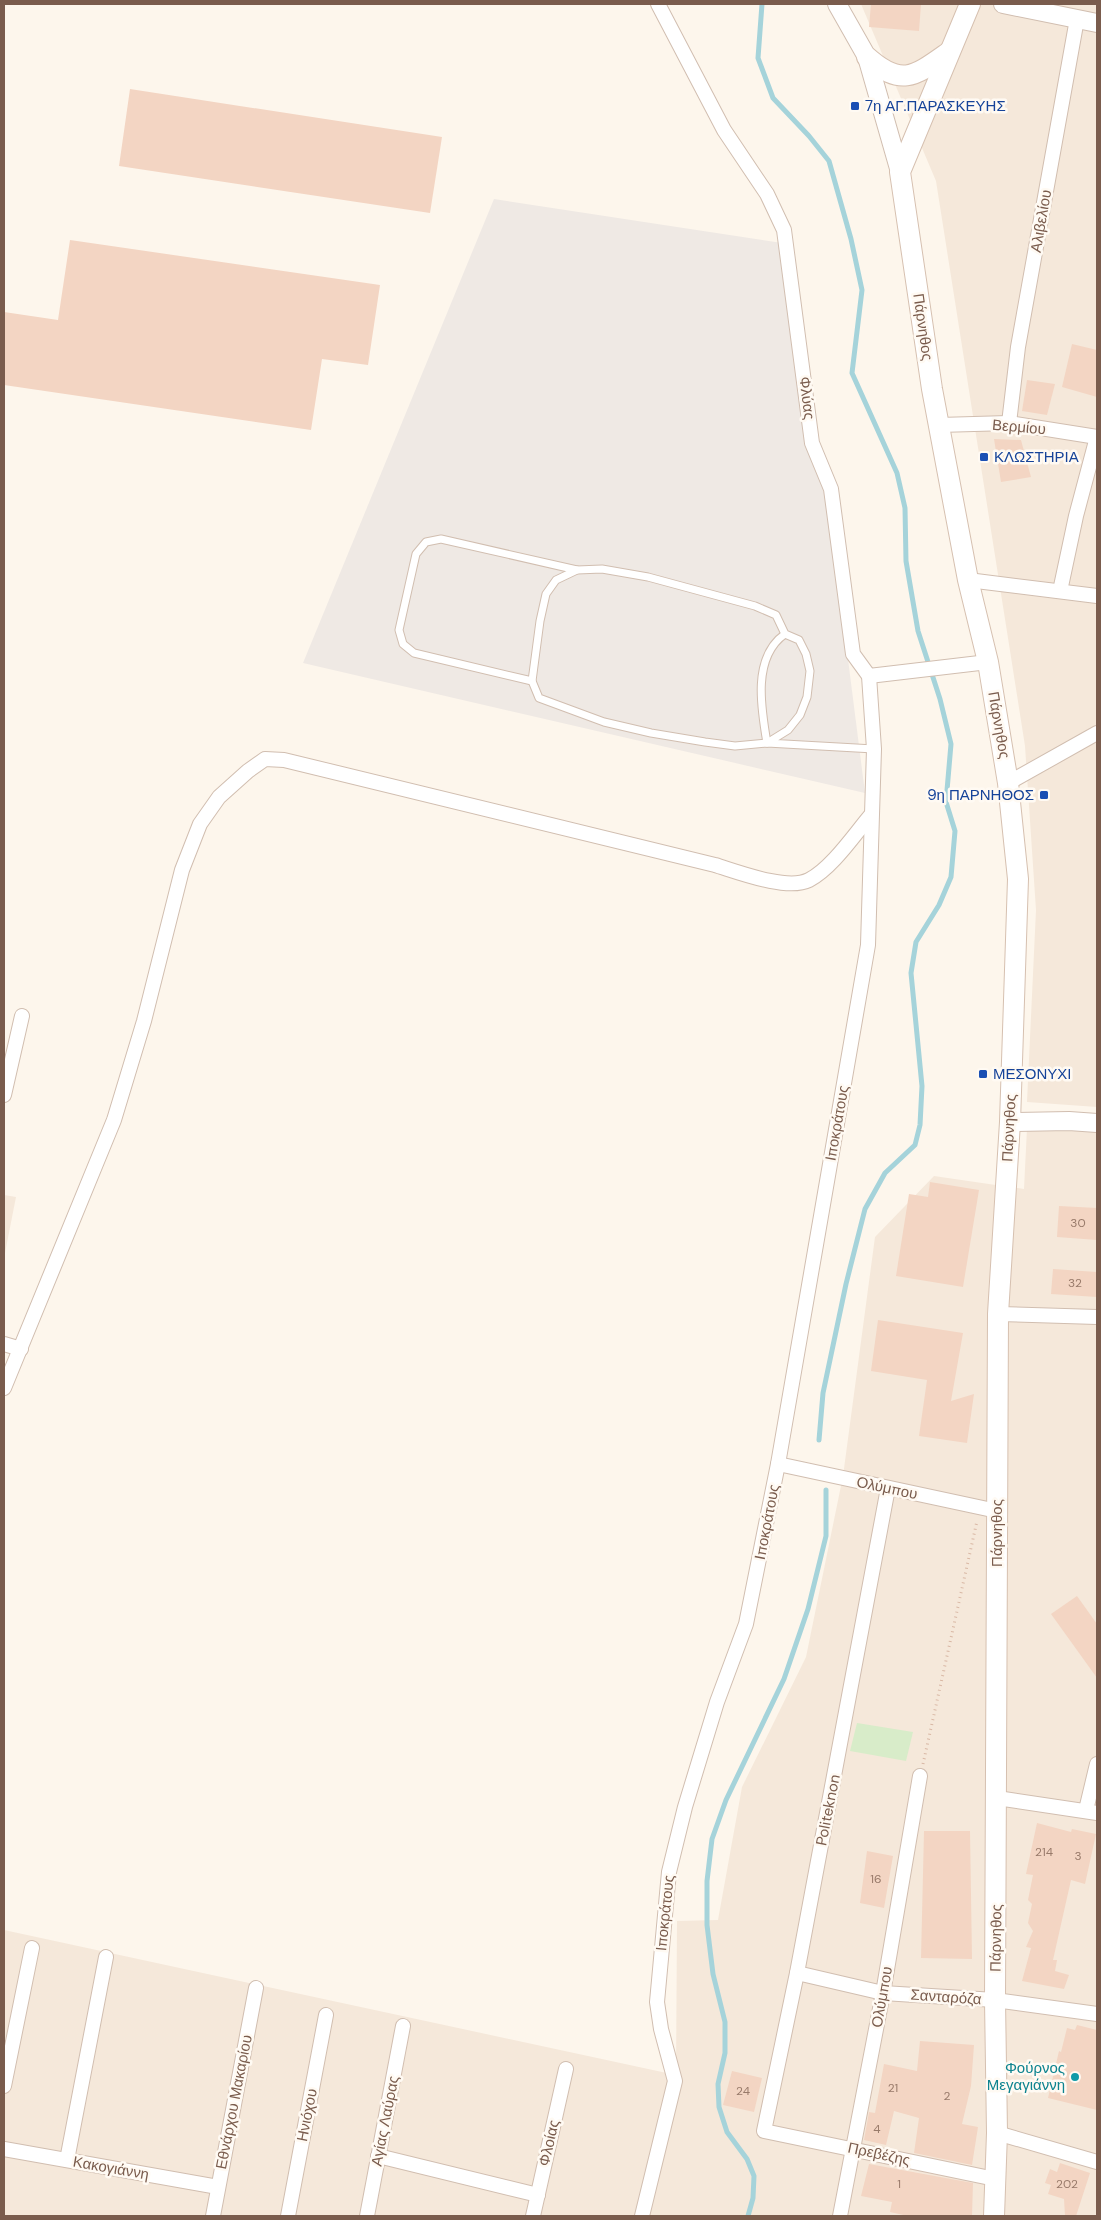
<svg xmlns="http://www.w3.org/2000/svg" width="1101" height="2220" font-family="'DM Sans',sans-serif">
<style>
.residential{fill:#f5e8da}
.industrial{fill:#efe9e4}
.grass{fill:#d8ecc9}
.lines{fill:none;stroke-linecap:round;stroke-linejoin:round}
.stream{stroke:#a5d3da;stroke-width:5}
.building{fill:#f3d5c3}
.service-casing{stroke:#d1beb0;stroke-width:9}
.minor-casing{stroke:#d1beb0;stroke-width:16}
.tertiary-casing{stroke:#d1beb0;stroke-width:20}
.secondary-casing{stroke:#d6c0b0;stroke-width:22}
.path{stroke:#d9b8a5;stroke-width:3;stroke-dasharray:1 4;stroke-linecap:butt}
.service{stroke:#fff;stroke-width:7}
.minor{stroke:#fff;stroke-width:14}
.tertiary{stroke:#fff;stroke-width:18}
.secondary{stroke:#fff;stroke-width:20}
.transit-dot{fill:#1a4fb4;stroke:#fffaf3;stroke-width:2}
.culture-dot{fill:#0f9aa8;stroke:#fffaf3;stroke-width:2}
.labels{text-anchor:middle;dominant-baseline:central;stroke-width:5;stroke-linejoin:round;paint-order:stroke}
.number-label{font-size:12px;fill:#987a6a}
.transit-label{font-size:15px;fill:#164399;stroke:#fffaf3;text-anchor:start}
.street-label{font-size:15px;fill:#7a5c4d;stroke:#fffaf3}
.culture-label{font-size:15px;fill:#0d838f;stroke:#fffaf3;text-anchor:end}
</style>
<rect width="100%" height="100%" fill="#fdf6ec"/>
<g class="residential">
<polygon points="861,4 1097,4 1097,1107 1027,1102 1036,910 1025,746 936,181"/>
<polygon points="1027,1128 1097,1129 1097,2216 4,2216 4,1930 676,2075 677,1921 718,1920 742,1787 806,1657 843,1476 875,1237 934,1176 1024,1189"/>
<polygon points="4,1195 16,1197 4,1258"/>
</g>
<polygon class="industrial" points="494,199 782,243 827,494 865,793 303,663"/>
<polygon class="grass" points="857,1723 913,1732 906,1761 850,1751"/>
<g class="lines">
<g class="stream">
<polyline points="762,4 758,58 773,98 809,136 829,161 851,239 862,290 852,373 897,473 905,508 906,561 918,631 940,699 951,744 946,802 955,831 951,877 939,905 916,942 911,973 922,1086 920,1125 915,1145 885,1173 865,1209 846,1284 823,1393 819,1440"/>
<polyline points="748,2216 753,2198 754,2176 747,2159 727,2132 719,2107 718,2084 725,2053 725,2022 713,1974 707,1925 707,1881 712,1839 726,1800 784,1679 808,1609 826,1536 826,1490"/>
</g>
</g>
<g class="building">
<polygon points="871,4 921,4 919,31 869,27"/>
<polygon points="130,89 442,137 430,213 119,166"/>
<polygon points="70,240 380,285 368,365 322,359 311,430 4,385 4,312 58,320"/>
<polygon points="1072,344 1097,350 1097,397 1062,387"/>
<polygon points="1027,380 1055,384 1047,415 1022,411"/>
<polygon points="994,439 1021,440 1031,477 1001,482"/>
<polygon points="930,1182 979,1190 963,1287 896,1276 909,1194 928,1197"/>
<polygon points="1059,1206 1097,1208 1097,1240 1057,1237"/>
<polygon points="1053,1269 1097,1272 1097,1297 1051,1294"/>
<polygon points="878,1320 963,1333 951,1401 974,1394 967,1443 919,1436 927,1380 871,1371"/>
<polygon points="1077,1596 1097,1624 1097,1678 1051,1614"/>
<polygon points="1037,1823 1071,1832 1072,1829 1096,1834 1085,1884 1071,1880 1053,1960 1057,1960 1055,1971 1069,1975 1064,1989 1022,1981 1031,1948 1026,1947 1033,1931 1028,1923 1032,1904 1028,1900 1033,1875 1026,1874"/>
<polygon points="924,1831 970,1831 972,1959 921,1958"/>
<polygon points="867,1851 893,1856 884,1908 860,1903"/>
<polygon points="1077,2025 1097,2030 1097,2110 1048,2098 1059,2051 1061,2052 1067,2028 1075,2030"/>
<polygon points="920,2041 974,2045 971,2086 962,2124 978,2127 972,2165 914,2153 919,2118 894,2111 886,2145 864,2140 869,2112 875,2113 884,2064 917,2071"/>
<polygon points="732,2071 762,2078 754,2112 723,2105"/>
<polygon points="1060,2163 1090,2173 1076,2216 1065,2216 1064,2199 1048,2194 1051,2185 1045,2183 1050,2169 1057,2172"/>
<polygon points="869,2164 973,2183 972,2216 908,2216 890,2212 892,2202 861,2196"/>
</g>
<g class="lines">
<g class="service-casing">
<g id="service">
<polyline points="532,681 414,653 403,644 399,630 416,554 426,542 441,539 577,570"/>
<polyline points="767,743 788,730 800,715 807,697 810,671 806,654 799,640 785,634 776,615 755,606 648,577 602,569 577,570 556,580 546,594 540,621 532,681 539,698 604,722 651,733 705,742 735,746 767,743 874,749"/>
<path d="M767 743C761 708 752 657 785 634"/>
</g>
</g>
<g class="minor-casing">
<g id="minor">
<polyline points="1009,423 1018,347 1077,19"/>
<polyline points="939,425 1009,423 1097,437"/>
<polyline points="968,580 1097,596"/>
<polyline points="1060,591 1076,516 1097,437"/>
<polyline points="869,676 988,662"/>
<polyline points="1008,783 1097,733"/>
<polyline points="4,1095 22,1016"/>
<polyline points="998,1314 1097,1317"/>
<polyline points="4,1344 21,1349"/>
<path d="M4 1388 114 1120 144 1021 182 870 200 824 219 797 248 771 265 759 284 760 715 865C738 872 787 891 809 880 832 868 854 835 871 815"/>
<polyline points="778,1464 997,1511"/>
<polyline points="888,1488 797,1973 764,2131 995,2179"/>
<polyline points="997,1798 1097,1813"/>
<polyline points="1086,1810 1097,1764"/>
<polyline points="797,1973 883,1993 995,2000 1097,2014"/>
<polyline points="4,2086 32,1948"/>
<polyline points="997,2133 1097,2162"/>
<polyline points="4,2149 218,2187"/>
<polyline points="378,2156 538,2195"/>
<polyline points="67,2160 106,1957"/>
<polyline points="213,2216 256,1988"/>
<polyline points="288,2216 326,2015"/>
<polyline points="367,2216 403,2026"/>
<polyline points="533,2216 566,2069"/>
<polyline points="642,2216 675,2081 661,2029 657,2002 669,1872 685,1807 717,1702 746,1624 778,1464 868,945 874,749 869,676 853,654 831,489 812,443 784,230 767,194 724,130 658,4"/>
<polyline points="840,2216 883,1993 920,1776"/>
</g>
</g>
<g class="tertiary-casing">
<g id="tertiary">
<polyline points="837,4 867,57 900,172"/>
<polyline points="1003,4 1097,23"/>
<polyline points="1010,1122 1069,1121 1097,1123"/>
</g>
</g>
<g class="secondary-casing">
<g id="secondary">
<polyline points="970,4 900,172 932,389 968,580 988,662 1008,783 1018,879 1010,1122 998,1314 995,2000 997,2133 994,2216"/>
<path d="M867 57C902 88 915 76 949 52"/>
</g>
</g>
<polyline class="path" points="923,1764 977,1521"/>
<use href="#service" class="service"/>
<use href="#minor" class="minor"/>
<use href="#tertiary" class="tertiary"/>
<use href="#secondary" class="secondary"/>
</g>
<g class="transit-dot">
<rect x="850" y="101" width="10" height="10" rx="2.5"/>
<rect x="979" y="452" width="10" height="10" rx="2.5"/>
<rect x="1039" y="790" width="10" height="10" rx="2.5"/>
<rect x="978" y="1069" width="10" height="10" rx="2.5"/>
</g>
<circle class="culture-dot" cx="1075" cy="2077" r="5"/>
<g class="labels">
<g class="number-label">
<text x="1078" y="1223">30</text>
<text x="1075" y="1283">32</text>
<text x="1044" y="1852">214</text>
<text x="1078" y="1856">3</text>
<text x="876" y="1879">16</text>
<text x="893" y="2088">21</text>
<text x="743" y="2091">24</text>
<text x="947" y="2096">2</text>
<text x="877" y="2129">4</text>
<text x="899" y="2184">1</text>
<text x="1067" y="2184">202</text>
</g>
<g class="transit-label">
<text x="865" y="106">7η ΑΓ.ΠΑΡΑΣΚΕΥΗΣ</text>
<text x="994" y="457">ΚΛΩΣΤΗΡΙΑ</text>
<text x="1034" y="795" text-anchor="end">9η ΠΑΡΝΗΘΟΣ</text>
<text x="993" y="1074">ΜΕΣΟΝΥΧΙ</text>
</g>
<g class="street-label">
<text transform="translate(1041 221) rotate(-80)">Αλιβελίου</text>
<text transform="translate(923 327) rotate(82)">Πάρνηθος</text>
<text transform="translate(807 398) rotate(83)">Φλύας</text>
<text transform="translate(1019 427) rotate(5)">Βερμίου</text>
<text transform="translate(999 725) rotate(80)">Πάρνηθος</text>
<text transform="translate(837 1123) rotate(-80)">Ιποκράτους</text>
<text transform="translate(1009 1128) rotate(-87)">Πάρνηθος</text>
<text transform="translate(887 1488) rotate(12)">Ολύμπου</text>
<text transform="translate(767 1522) rotate(-79)">Ιποκράτους</text>
<text transform="translate(997 1533) rotate(-90)">Πάρνηθος</text>
<text transform="translate(828 1810) rotate(-79)">Politeknon</text>
<text transform="translate(665 1913) rotate(-84)">Ιποκράτους</text>
<text transform="translate(996 1938) rotate(-89)">Πάρνηθος</text>
<text transform="translate(882 1997) rotate(-80)">Ολύμπου</text>
<text transform="translate(946 1997) rotate(4)">Σανταρόζα</text>
<text transform="translate(234 2102) rotate(-79)">Εθνάρχου Μακαρίου</text>
<text transform="translate(307 2115) rotate(-79)">Ηνιόχου</text>
<text transform="translate(385 2121) rotate(-79)">Αγίας Λαύρας</text>
<text transform="translate(549 2143) rotate(-77)">Φλοίας</text>
<text transform="translate(879 2154) rotate(12)">Πρεβέζης</text>
<text transform="translate(111 2168) rotate(10)">Κακογιάννη</text>
</g>
<g class="culture-label">
<text x="1065" y="2068">Φούρνος<tspan x="1065" dy="17">Μεγαγιάννη</tspan></text>
</g>
</g>
<rect width="1101" height="2220" fill="none" stroke="#7a5c4d" stroke-width="10"/>
</svg>
